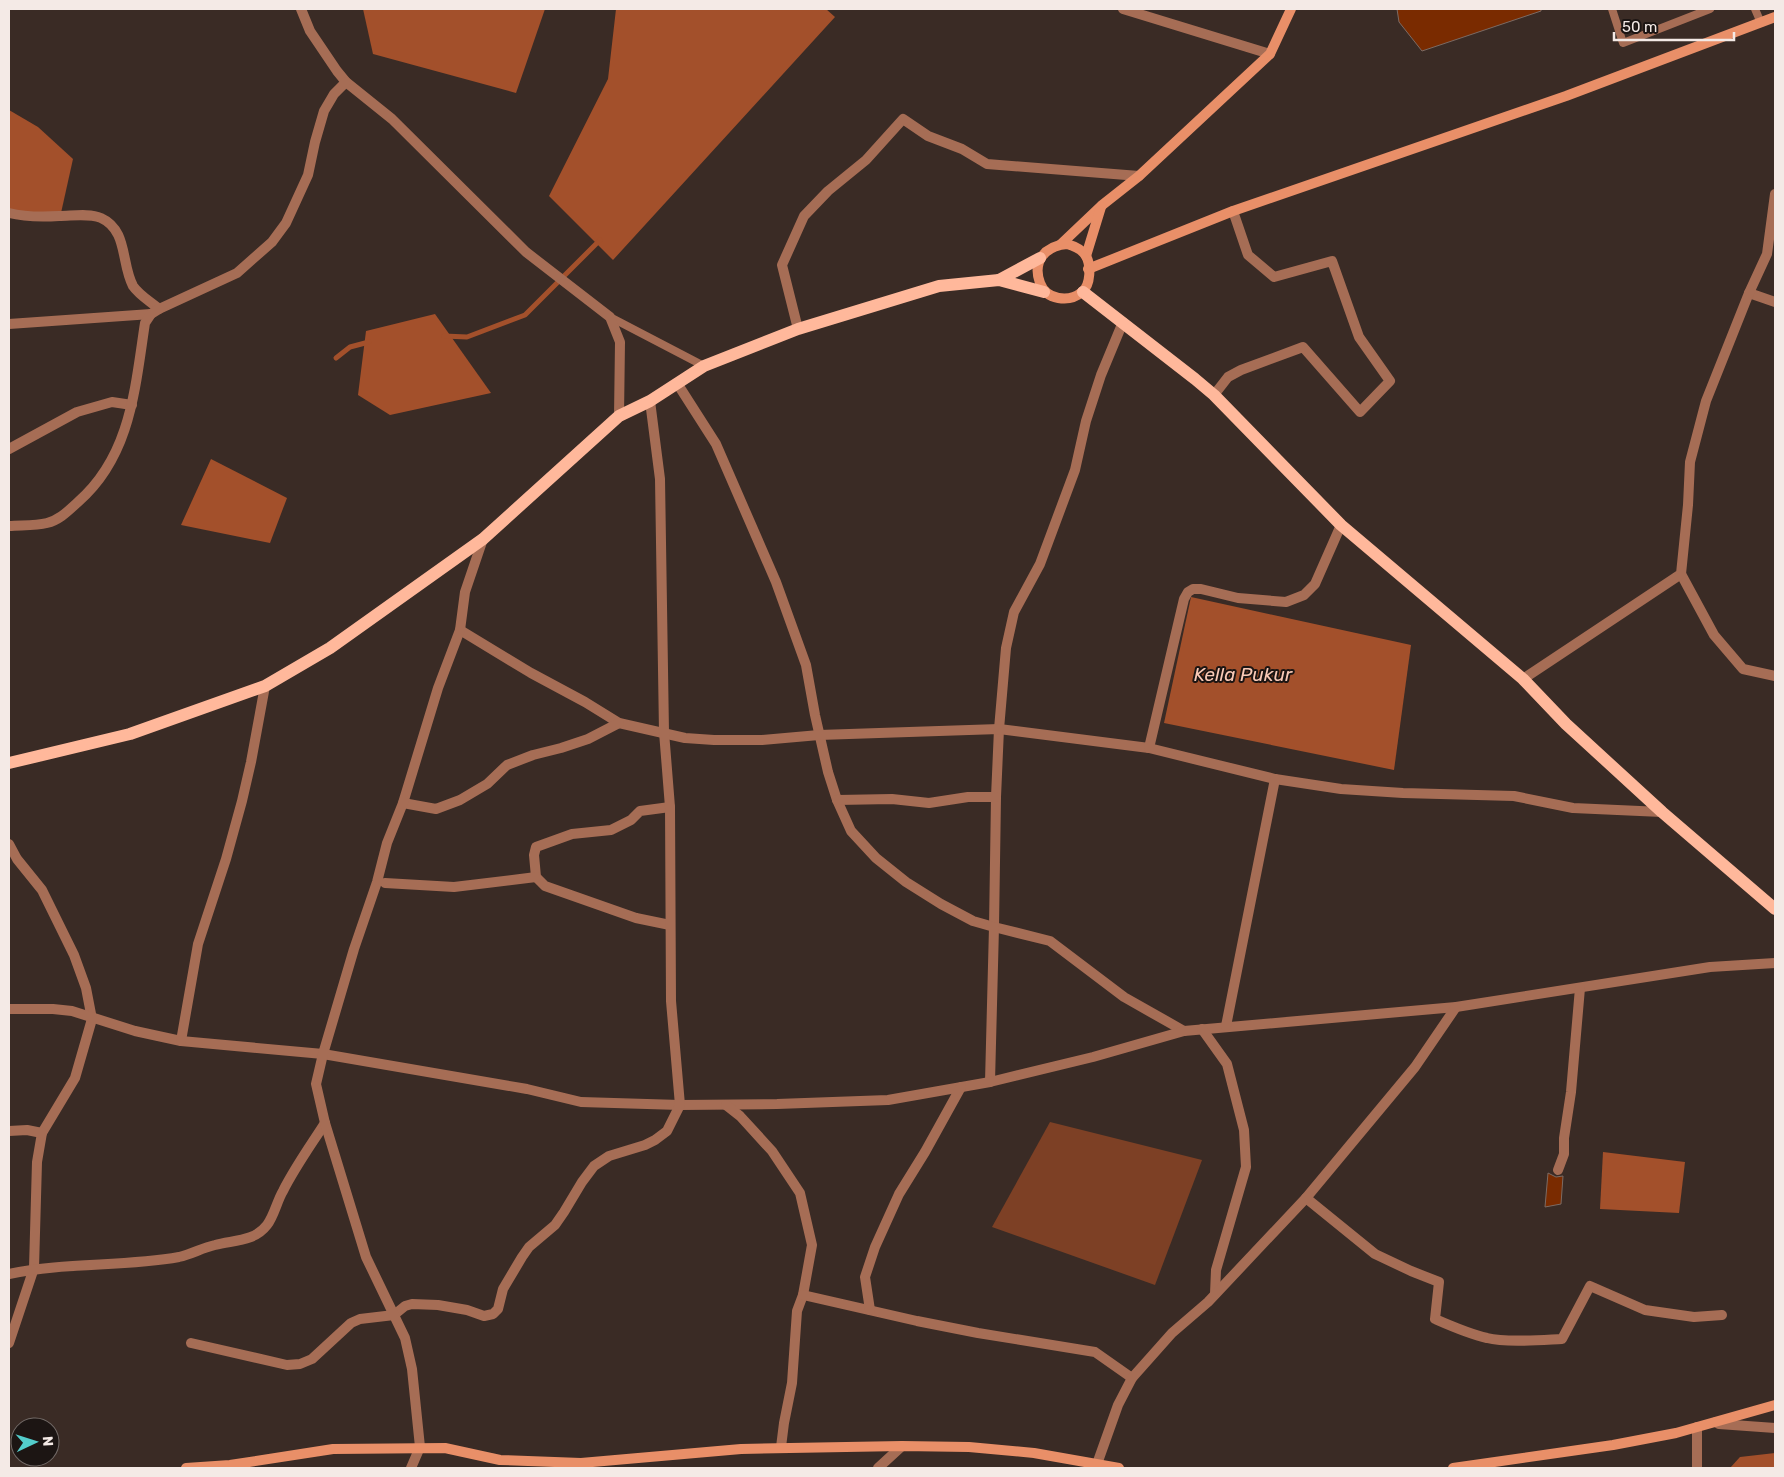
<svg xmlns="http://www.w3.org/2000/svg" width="1784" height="1477" font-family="Rubik,sans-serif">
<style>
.green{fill:#7d4025}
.water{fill:#a3502b}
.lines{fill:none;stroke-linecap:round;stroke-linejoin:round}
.stream{stroke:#a3502b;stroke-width:5}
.building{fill:#7a2b00;stroke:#7c6b64}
.lane{stroke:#a66d55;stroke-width:8}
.street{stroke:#a66d55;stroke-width:10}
.secondary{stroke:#e98f68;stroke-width:10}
.primary{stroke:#ffb89b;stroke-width:12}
.labels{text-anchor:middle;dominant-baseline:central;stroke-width:4;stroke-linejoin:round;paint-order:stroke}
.water-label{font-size:19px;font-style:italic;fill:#f9c9b6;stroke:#1c1513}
</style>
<rect width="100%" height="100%" fill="#3a2b25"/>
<polygon class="green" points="1050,1122 1202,1160 1155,1285 992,1227"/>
<g class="water">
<polygon points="363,9 545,9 516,93 373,54"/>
<polygon points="616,9 826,9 835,17 613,260 549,196 608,79"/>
<polygon points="9,110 38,127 73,159 61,213 9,212"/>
<polygon points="435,314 491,393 390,415 358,395 366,331"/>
<polygon points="211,459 287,498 270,543 181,525"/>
<polygon points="1191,597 1411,645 1394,770 1164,723"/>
<polygon points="1603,1152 1685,1162 1679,1213 1600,1209"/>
<polygon points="1775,1453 1775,1468 1730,1468 1740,1457"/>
</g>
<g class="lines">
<g class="stream">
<polyline points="444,336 467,337 525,315 600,240"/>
<polyline points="336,358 350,347 369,342"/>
</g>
</g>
<g class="building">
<polygon points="1397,9 1541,9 1541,11 1422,51 1399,22"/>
<polygon points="1548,1173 1556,1177 1563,1176 1561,1204 1545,1207"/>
</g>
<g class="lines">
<g class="lane">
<polyline points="1612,9 1623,43 1710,9"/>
<polyline points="1755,9 1761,23"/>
<polyline points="610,317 704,366"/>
</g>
<g class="street">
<polyline points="301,9 310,31 337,71 346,82 392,119 526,252 610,317 620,342 619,416"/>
<polyline points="1123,9 1270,54"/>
<path d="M9 213C25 217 42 217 59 216 72 216 89 213 101 218 128 230 121 264 133 286 139 295 151 302 159 309"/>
<polyline points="1749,293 1775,302"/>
<polyline points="1123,322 1101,375 1086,421 1075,470 1040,564 1014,612 1006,648 999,729 996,797 994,927 1050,941 1124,997 1184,1031"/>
<polyline points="9,324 151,314"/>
<polyline points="798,329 782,265 804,216 828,191 866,160 903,119 928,136 962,149 987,164 1139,176"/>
<polyline points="677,383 716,444 776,582 806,665 815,715 828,772 837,800 851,831 876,858 906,882 941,904 973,921 994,927 990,1082"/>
<polyline points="1214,395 1228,377 1241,370 1303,347 1360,412 1390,381 1359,337 1332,261 1274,277 1248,255 1233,211"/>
<polyline points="9,449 77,412 112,402 132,405"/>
<path d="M9 526C21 525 35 526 47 523 60 520 69 510 78 502 131 456 135 388 145 323L151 314 159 309 237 273 272 242 286 223 308 175 315 142 324 111 334 94 346 82"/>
<polyline points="1681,574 1714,635 1743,669 1775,676"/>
<polyline points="460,630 531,673 585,702 619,723 685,738 714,740 762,740 819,735 999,729 1149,748 1275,779 1341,789 1403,793 1514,796 1573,808 1662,812"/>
<polyline points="1523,679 1681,574 1688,505 1690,462 1706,401 1749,293 1767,254 1775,194"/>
<polyline points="1149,748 1184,599 1188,592 1193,589 1201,589 1238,598 1286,602 1304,595 1315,584 1341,525"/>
<polyline points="837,800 892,799 929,803 968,797 996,797"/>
<polyline points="403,803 436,809 460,800 487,784 507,765 533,755 561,748 588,739 619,723"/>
<polyline points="670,807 640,811 631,820 611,830 572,834 536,847 534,855 536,877 545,886 636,918 670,925"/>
<polyline points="9,844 17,859 42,890 74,955 86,988 92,1019 75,1078 42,1133 37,1162 34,1268 9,1343"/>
<polyline points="385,883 454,887 536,877"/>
<polyline points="9,1009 53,1009 72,1011 135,1031 181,1041 323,1054 527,1089 581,1102 680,1105 777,1104 888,1100 990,1082 1093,1057 1184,1031 1456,1007 1710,967 1775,963"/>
<polyline points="1226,1026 1275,779"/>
<polyline points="1202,1029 1227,1064 1244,1130 1246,1167 1216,1270 1215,1294"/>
<polyline points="181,1041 198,944 226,859 242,801 251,762 265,686"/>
<polyline points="726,1105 740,1116 772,1151 800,1193 812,1245 803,1295 797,1311 792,1383 784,1423 781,1447"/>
<polyline points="9,1131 27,1130 42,1133"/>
<polyline points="1558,1170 1564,1154 1564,1138 1571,1092 1580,988"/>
<path d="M1306 1198 1375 1254 1411 1271 1439 1282 1435 1319C1451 1326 1469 1334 1487 1338 1506 1343 1541 1340 1562 1339L1590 1286 1645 1310 1694 1317 1722 1315"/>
<path d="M9 1274C65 1262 123 1267 179 1257 192 1254 202 1248 215 1245 233 1240 254 1242 267 1225 274 1216 277 1201 283 1191 295 1167 311 1145 325 1123"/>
<polyline points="803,1295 917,1321 978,1333 1095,1352 1132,1378"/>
<polyline points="870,1310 865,1277 875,1247 899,1194 925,1152 961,1087"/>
<polyline points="191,1343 287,1365 300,1364 312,1359 351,1323 360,1319 394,1315 405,1306 412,1304 438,1305 467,1310 484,1316 493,1314 498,1309 503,1289 522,1257 529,1247 555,1225 564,1212 582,1182 594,1166 609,1156 645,1145 655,1140 667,1131 680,1105 671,1001 670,807 664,732 660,479 650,401"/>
<polyline points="1716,1422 1719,1424 1775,1428"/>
<polyline points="411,1468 420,1447 412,1369 405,1338 366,1257 325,1123 316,1084 323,1054 354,949 377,882 387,843 403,803 438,688 460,630 465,592 483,539"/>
<polyline points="878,1468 902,1446"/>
<polyline points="1097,1468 1097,1464 1118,1405 1132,1378 1172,1333 1208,1302 1306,1198 1415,1067 1456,1007"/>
<polyline points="1697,1468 1697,1427"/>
</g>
<g class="secondary">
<polyline points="1061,244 1101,206 1139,176 1270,54 1291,9"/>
<path d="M1067 244C1074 246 1082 249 1086 256 1091 265 1091 285 1082 292 1069 303 1046 300 1040 283 1032 261 1045 246 1067 244Z"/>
<polyline points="1086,256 1101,207"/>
<polyline points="1088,269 1233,211 1566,96 1775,17"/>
<polyline points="186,1468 230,1465 333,1449 445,1448 500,1460 581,1463 741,1449 902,1446 969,1447 1034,1453 1119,1468"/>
<polyline points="1453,1468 1613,1445 1676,1433 1775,1405"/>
</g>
<g class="primary">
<polyline points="999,280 1040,258"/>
<polyline points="1083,292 1195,379 1214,395 1341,525 1523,679 1566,724 1662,812 1775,909"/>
<polyline points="9,763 130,734 265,686 330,648 483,539 619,416 650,401 704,366 798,329 939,286 999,280 1044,292"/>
</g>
</g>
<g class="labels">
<g class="water-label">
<text x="1243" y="674">Kella Pukur</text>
</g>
</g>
<rect width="1784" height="1477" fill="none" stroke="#f4eae6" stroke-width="20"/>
<g transform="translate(35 1442) rotate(86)"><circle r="24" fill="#1c1513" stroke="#726a67"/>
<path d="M0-4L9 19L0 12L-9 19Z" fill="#53cdcb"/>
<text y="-8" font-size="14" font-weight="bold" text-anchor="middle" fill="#f4eae6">N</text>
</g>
<path d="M1614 32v8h120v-8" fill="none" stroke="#f4eae6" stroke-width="2.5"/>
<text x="1622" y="32" font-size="15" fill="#f4eae6" stroke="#1c1513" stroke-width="4" paint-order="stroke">50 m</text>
</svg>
